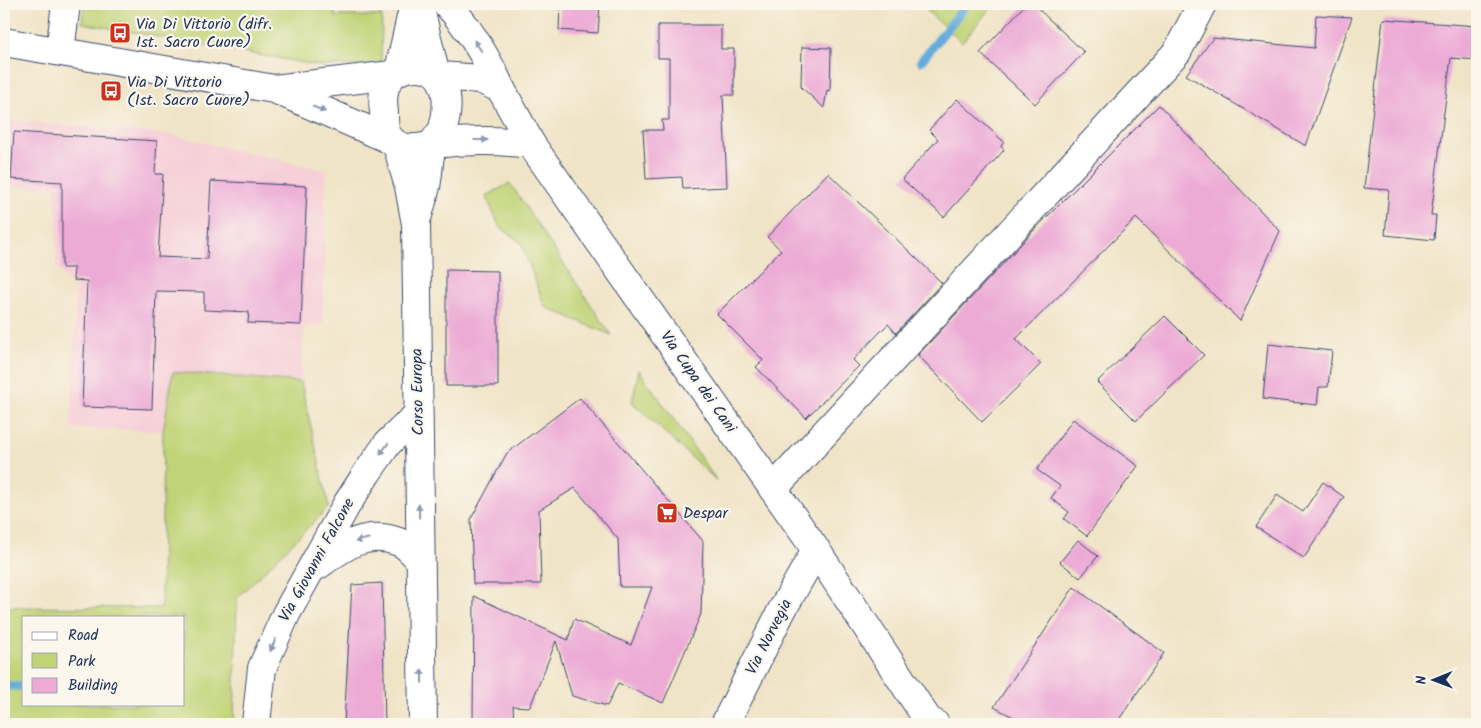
<svg xmlns="http://www.w3.org/2000/svg" width="1481" height="728" font-family="Kalam,sans-serif">
<style>
.built{fill:#f6cfd8}
.green{fill:#c0d376;stroke:#6e816a;fill-rule:evenodd}
.lines{fill:none;stroke-linecap:round;stroke-linejoin:round}
.stream{stroke:#64acdb;stroke-width:9}
.building{fill:#ecaad5}
.minor-casing{stroke:#3b4a6e;stroke-width:30}
.secondary-casing{stroke:#3b4a6e;stroke-width:30}
.minor{stroke:#fff;stroke-width:28}
.secondary{stroke:#fff;stroke-width:28}
.oneway{fill:#8d97ae}
.labels{text-anchor:middle;dominant-baseline:central;stroke-width:4.5;stroke-linejoin:round;paint-order:stroke}
.poi-label{font-size:16px;fill:#1b2f5e;stroke:#fbf7ec;text-anchor:start}
.street-label{font-size:16px;fill:#1b2f5e;stroke:#fbf7ec}
</style>
<rect width="100%" height="100%" fill="#fbf7ec"/>
<filter id="ink" filterUnits="userSpaceOnUse"><feTurbulence type="fractalNoise" baseFrequency=".02" numOctaves="2"/><feDisplacementMap in="SourceGraphic" scale="10" xChannelSelector="R" yChannelSelector="G"/><feConvolveMatrix kernelMatrix="1 2 1 2 8 2 1 2 1" color-interpolation-filters="sRGB"/></filter>
<filter id="wash" filterUnits="userSpaceOnUse"><feTurbulence type="fractalNoise" baseFrequency=".0096" numOctaves="4" result="noise"/><feDisplacementMap in="SourceGraphic" scale="20" xChannelSelector="R" yChannelSelector="G"/><feGaussianBlur stdDeviation="1.12" result="paint"/><feColorMatrix in="noise" values="0 0 0 0 0 0 0 0 0 0 0 0 0 0 0 0 0 1.4 0 .05"/><feComposite in="paint" operator="in"/></filter>
<g filter="url(#wash)">
<rect width="100%" height="100%" fill="#f0e4c7"/>
<polygon class="built" points="5,120 171,135 326,171 323,324 304,327 301,382 173,372 163,431 71,428 76,288 56,267 57,228 55,188 4,187"/>
<g class="green">
<polygon points="84,4 334,4 335,16 382,16 381,65 320,66 82,23"/>
<polygon points="933,4 994,4 962,42 927,11"/>
<polygon points="510,183 611,335 545,307 521,243 499,226 486,196"/>
<polygon points="639,370 717,481 632,402"/>
<path d="M173 372 301 382 329 507 237 598 234 724H4V607L161 608 163 431ZM24 617H184V704H24Z"/>
</g>
<g class="lines">
<g class="stream">
<polyline points="921,61 967,4"/>
<polyline points="4,686 24,686"/>
</g>
</g>
<g id="blocks">
<g class="building">
<polygon points="560,4 600,4 598,33 559,30"/>
<polygon points="1026,4 1033,4 1084,52 1035,104 980,53"/>
<polygon points="1316,15 1352,17 1306,146 1186,75 1213,38 1314,48"/>
<polygon points="1383,19 1477,26 1477,60 1451,58 1431,215 1436,215 1434,240 1385,235 1389,190 1364,188"/>
<polygon points="658,25 721,25 721,49 734,49 734,95 723,95 727,187 683,189 682,177 646,179 643,130 663,130 662,120 669,120 669,58 658,58"/>
<polygon points="802,47 831,48 830,91 827,90 824,108 801,87"/>
<polygon points="957,99 1004,142 1001,146 1004,150 944,217 902,179 938,139 929,130"/>
<polygon points="1159,105 1280,231 1240,321 1136,218 1016,339 1041,364 982,422 918,355 1036,228"/>
<polygon points="14,132 157,141 155,174 163,174 158,257 207,259 211,181 307,186 301,325 248,323 249,312 204,310 204,292 156,291 152,409 82,407 87,281 73,280 74,268 62,268 62,182 11,179"/>
<polygon points="828,173 942,283 896,333 888,324 853,360 859,366 806,418 756,367 763,360 717,314 781,250 767,237"/>
<polygon points="446,270 498,271 498,386 446,386"/>
<polygon points="1165,316 1204,355 1136,421 1097,382"/>
<polygon points="1268,344 1332,351 1328,387 1319,387 1317,405 1263,399"/>
<polygon points="580,398 703,541 701,614 663,703 618,683 607,706 572,696 556,641 530,707 513,706 514,724 473,724 474,596 568,640 574,619 631,645 652,587 620,587 618,539 575,488 539,510 541,584 473,584 471,519 507,453"/>
<polygon points="1073,419 1138,466 1087,536 1064,519 1069,512 1051,498 1060,486 1037,470"/>
<polygon points="1323,482 1344,497 1304,558 1256,527 1277,495 1303,512"/>
<polygon points="1078,540 1098,556 1080,578 1060,562"/>
<polygon points="382,583 385,724 344,724 352,585"/>
<polygon points="1074,587 1164,653 1116,724 1027,724 994,707"/>
</g>
</g>
</g>
<g filter="url(#ink)">
<use href="#blocks" fill-opacity="0" stroke="#3b4a6e" stroke-width="1"/>
<g class="lines">
<g class="minor-casing">
<g id="minor">
<polyline points="4,42 274,89 391,140"/>
<polyline points="60,51 66,4"/>
<polyline points="440,76 480,79 501,89 531,144 816,550 928,720 935,724"/>
<polyline points="274,89 392,75"/>
<path d="M433 144C466 140 498 140 531 144"/>
<polyline points="773,489 1177,52 1202,4"/>
<polyline points="725,724 782,610 816,550"/>
</g>
</g>
<g class="secondary-casing">
<g id="secondary">
<polyline points="419,4 435,72"/>
<path d="M447 4C470 29 487 58 501 89"/>
<polyline points="399,70 414,4"/>
<polyline points="397,145 409,187 416,224 423,724"/>
<path d="M418 215C421 205 424 195 426 186 429 174 428 155 433 144 435 138 441 134 443 128 452 99 446 60 407 68 397 70 389 76 385 87 383 94 383 106 384 113 384 118 384 124 385 129 391 151 415 151 433 144"/>
<path d="M317 566C343 547 365 529 399 542 407 545 414 554 420 560"/>
<polyline points="256,724 262,668 286,614 347,504 367,473 388,443 418,414"/>
</g>
</g>
<use href="#minor" class="minor"/>
<use href="#secondary" class="secondary"/>
</g>
<defs><path id="oneway-solid" d="M-6-.8H1V-3.2L6.5 0L1 3.2V.8H-6Z" transform="scale(1.25)"/></defs>
<g class="oneway">
<use href="#oneway-solid" transform="translate(478 46) rotate(-124)"/>
<use href="#oneway-solid" transform="translate(319 109) rotate(23)"/>
<use href="#oneway-solid" transform="translate(481 140)"/>
<use href="#oneway-solid" transform="translate(384 449) rotate(126)"/>
<use href="#oneway-solid" transform="translate(419 511) rotate(-91)"/>
<use href="#oneway-solid" transform="translate(362 540) rotate(166)"/>
<use href="#oneway-solid" transform="translate(273 645) rotate(114)"/>
<use href="#oneway-solid" transform="translate(422 676) rotate(-91)"/>
</g>
</g>
<defs>
<g id="bus-square" transform="scale(1.125)"><rect x="-9" y="-9" width="18" height="18" rx="4" fill="#c8321e" stroke="#fbf7ec"/><path d="M-5-6H5V4H4V6H2V4H-2V6H-4V4H-5ZM-3.5-4V0h7V-4ZM-3.5 1.2v1.5H-2V1.2ZM2 1.2v1.5H3.5V1.2Z" fill="#fff"/></g>
<g id="supermarket-square" transform="scale(1.125)"><rect x="-9" y="-9" width="18" height="18" rx="4" fill="#c8321e" stroke="#fbf7ec"/><path d="M-6-5.5h2.5l.6 2H6L4.5 2H-2.5L-4.4-4H-6ZM-1.5 3.2a1.3 1.3 0 1 0 .1 0ZM3 3.2a1.3 1.3 0 1 0 .1 0Z" fill="#fff"/></g>
</defs>
<g fill-rule="evenodd">
<use href="#bus-square" x="120" y="33"/>
<use href="#bus-square" x="111" y="91"/>
<use href="#supermarket-square" x="667" y="513"/>
</g>
<g class="labels">
<g class="poi-label">
<text x="136" y="24">Via Di Vittorio (difr.<tspan x="136" dy="18">Ist. Sacro Cuore)</tspan></text>
<text x="127" y="82">Via Di Vittorio<tspan x="127" dy="18">(Ist. Sacro Cuore)</tspan></text>
<text x="683" y="513">Despar</text>
</g>
<g class="street-label">
<text transform="translate(698 382) rotate(55)">Via Cupa dei Cani</text>
<text transform="translate(418 392) rotate(-91)">Corso Europa</text>
<text transform="translate(317 560) rotate(-61)">Via Giovanni Falcone</text>
<text transform="translate(769 637) rotate(-63)">Via Norvegia</text>
</g>
</g>
<rect width="1481" height="728" fill="none" stroke="#fbf7ec" stroke-width="20"/>
<rect x="22" y="616" width="162" height="90" fill="#fbf7ec" stroke="#a1a7b3"/>
<rect x="32" y="632" width="25" height="8" fill="#ffffff" stroke="#a1a7b3"/>
<text x="68" y="640" font-size="15" fill="#1b2f5e">Road</text>
<rect x="32" y="653" width="25" height="15" fill="#c0d376" stroke="#a1a7b3"/>
<text x="68" y="666" font-size="15" fill="#1b2f5e">Park</text>
<rect x="32" y="678" width="25" height="15" fill="#ecaad5" stroke="#a1a7b3"/>
<text x="68" y="690" font-size="15" fill="#1b2f5e">Building</text>
<g transform="translate(1434 680) rotate(269)" stroke="#fbf7ec" stroke-width="4" paint-order="stroke">
<path d="M0-4L9 19L0 12L-9 19Z" fill="#1b2f5e"/>
<text y="-8" font-size="14" font-weight="bold" text-anchor="middle" fill="#1b2f5e">N</text>
</g>
</svg>
